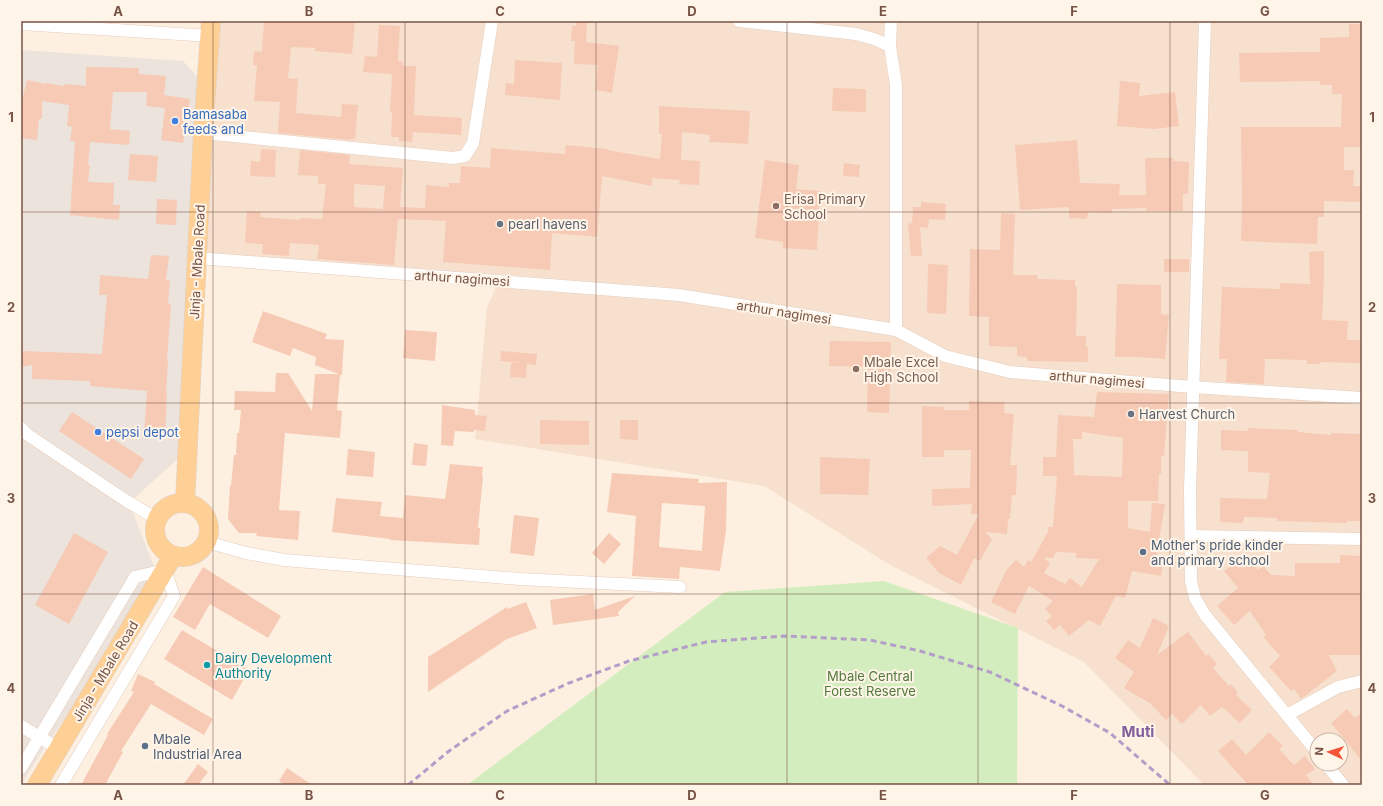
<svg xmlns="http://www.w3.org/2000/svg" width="1383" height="806" font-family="Inter,sans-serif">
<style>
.residential{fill:#f7e1ce;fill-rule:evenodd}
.industrial{fill:#ece3dc}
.green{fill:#d4edbe}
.building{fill:#f6cab5;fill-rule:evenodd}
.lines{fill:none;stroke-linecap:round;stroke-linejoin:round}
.minor-casing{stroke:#e5cdbe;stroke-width:13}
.primary-casing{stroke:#dcd2cf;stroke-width:20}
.minor{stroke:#fff;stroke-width:12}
.primary{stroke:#ffd096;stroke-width:19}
.rail{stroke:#b29ec8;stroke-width:3;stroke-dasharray:6 4;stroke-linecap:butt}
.grid{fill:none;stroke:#775345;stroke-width:1;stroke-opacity:0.55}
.shop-dot{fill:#3f7fe0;stroke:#fff4e8;stroke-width:1.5}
.education-dot{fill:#8d6e63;stroke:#fff4e8;stroke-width:1.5}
.worship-dot{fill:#6b7280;stroke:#fff4e8;stroke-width:1.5}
.service-dot{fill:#5c6f8a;stroke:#fff4e8;stroke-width:1.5}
.culture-dot{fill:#0f9aa8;stroke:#fff4e8;stroke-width:1.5}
.labels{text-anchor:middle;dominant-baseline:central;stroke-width:4;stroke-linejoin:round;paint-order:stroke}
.shop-label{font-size:13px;fill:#366cbe;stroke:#fff4e8;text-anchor:start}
.education-label{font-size:13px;fill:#785e54;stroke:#fff4e8;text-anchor:start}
.worship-label{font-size:13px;fill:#5b616d;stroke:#fff4e8;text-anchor:start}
.street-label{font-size:13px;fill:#775345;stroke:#fff4e8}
.service-label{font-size:13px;fill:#4e5e75;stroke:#fff4e8;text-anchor:start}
.culture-label{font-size:13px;fill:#0d838f;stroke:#fff4e8;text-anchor:start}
.park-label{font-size:13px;fill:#51793a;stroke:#fff4e8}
.quarter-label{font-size:15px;font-weight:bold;fill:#83609c;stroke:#fff4e8}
.neatline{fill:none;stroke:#775345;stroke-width:1.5}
.grid-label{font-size:13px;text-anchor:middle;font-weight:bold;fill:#775345}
</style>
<rect width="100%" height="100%" fill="#fef0e0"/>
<path class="residential" d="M207 21H1362V785H1204L1084 662 890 565 764 486 475 439 487 307 501 276 209 258 191 269ZM1317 740H1341V764H1317Z"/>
<polygon class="industrial" points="21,50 183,61 204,84 182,455 129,503 160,581 47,744 21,785"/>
<polygon class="green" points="884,581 1018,628 1017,785 467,785 725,592"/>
<g class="building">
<polygon points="264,21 355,21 352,54 315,51 315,48 291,47 288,78 298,79 296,113 341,117 342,104 358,105 355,139 351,138 351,140 278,133 280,102 254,101 257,66 253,65 254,51 262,52"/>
<polygon points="576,21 587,21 586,42 619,46 612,93 595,90 598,65 574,64 575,41 571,41 572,26 576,26"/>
<polygon points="1349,24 1362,24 1362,147 1344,147 1344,170 1354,170 1353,186 1362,186 1362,202 1324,201 1324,217 1318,217 1317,244 1241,241 1242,206 1241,127 1341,127 1342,94 1332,94 1332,85 1320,85 1320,81 1240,82 1239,53 1320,52 1320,38 1349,37"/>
<polygon points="379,25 400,26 398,61 403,62 403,66 416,66 414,115 462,118 461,135 413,132 412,142 399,141 399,137 391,137 392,112 390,112 392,76 391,74 363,72 365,56 377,57"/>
<polygon points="515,60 562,63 560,100 505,95 506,83 514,84"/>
<polygon points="86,67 139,68 139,74 166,76 164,95 190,99 183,143 161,140 165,108 146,106 147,92 113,92 110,129 130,131 129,145 90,142 88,165 90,165 88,182 114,183 113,205 120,205 119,220 70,215 75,141 70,141 72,127 67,126 69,105 42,101 42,119 39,119 37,140 21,138 22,101 27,80 46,84 46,83 64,86 64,84 86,86"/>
<polygon points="1120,81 1140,83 1139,96 1175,92 1179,126 1154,129 1117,126"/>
<polygon points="833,88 866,89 866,112 832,111"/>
<path d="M659 106 750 111 748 144 709 142 710 135 682 132 681 160 700 161 699 185 679 184 680 180 652 178V186L602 176 597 237 552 233 550 270 443 262 446 221 398 219 394 265 317 259 319 245 290 243 289 256 262 254 263 244 245 243 247 211 261 212 260 217 300 220V218L322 219 326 184H318V176L298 175 300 150 350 155 349 164 403 168 400 207 425 208 426 185 449 187V183H460L461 166 490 168 491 148 565 154 566 145 608 149 607 150 660 159 662 134H659ZM354 184 385 186 383 209 354 207Z"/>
<polygon points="1077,140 1080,183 1120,184 1119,195 1146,195 1145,158 1173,158 1173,161 1189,162 1188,194 1183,194 1183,211 1146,211 1146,208 1112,209 1112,213 1088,212 1087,219 1069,218 1069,207 1020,210 1015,145"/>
<polygon points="261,149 276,150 275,177 250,176 251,161 260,162"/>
<polygon points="130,154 158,156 156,182 128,180"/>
<polygon points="765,160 799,165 796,189 820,191 817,250 783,248 783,242 755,238"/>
<polygon points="844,163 860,165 859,177 843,176"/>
<polygon points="157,199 177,200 176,225 156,224"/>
<polygon points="921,202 946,204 945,220 929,219 928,228 920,227 922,256 911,256 908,224 912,223 913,207 921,207"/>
<polygon points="1001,213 1015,214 1013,275 1037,275 1037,279 1075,280 1075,287 1077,287 1076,336 1086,336 1086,347 1088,347 1088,362 1027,361 1027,357 1017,356 1017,347 989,346 989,317 969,316 970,249 1000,250"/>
<polygon points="1324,251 1324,279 1322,320 1348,321 1347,340 1362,340 1362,363 1320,362 1320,364 1307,364 1307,360 1265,359 1264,384 1226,382 1227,359 1219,359 1222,287 1280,289 1280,283 1310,284 1309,252"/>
<polygon points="151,255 169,256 166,280 170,280 168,304 171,304 167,360 168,361 166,394 167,394 165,436 144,434 147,391 90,386 90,381 32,379 32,365 21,367 21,351 102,354 107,295 99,295 100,275 148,279"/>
<rect x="1164" y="259" width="25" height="13"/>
<polygon points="928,264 948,265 946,314 927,313"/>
<polygon points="1117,284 1161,285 1161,314 1169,315 1165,359 1138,357 1115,357"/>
<polygon points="263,311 327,334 325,339 344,340 342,375 340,375 337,410 342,411 340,438 285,433 279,510 300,511 298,540 256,536 257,533 239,533 228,519 230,486 231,486 234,455 236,455 237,433 239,433 241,410 234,410 235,391 275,392 276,373 288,373 312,411 315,374 339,374 315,365 316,357 293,348 290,356 252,342"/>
<polygon points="405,330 437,332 435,361 403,358"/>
<polygon points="830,341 891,342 889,413 867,412 868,367 829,366"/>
<polygon points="501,351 537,354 536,365 527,364 526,378 510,377 511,363 521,363 500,361"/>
<path d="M1097 392 1169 394 1164 456H1161V474H1159L1158 501H1128V528L1150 532 1152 503 1165 504 1156 559 1163 561 1161 576 1132 571 1125 598 1116 596 1100 626 1089 620 1069 636 1060 625 1054 630 1046 621 1052 616 1045 609 1053 601 1029 586 1015 614 991 602 1007 569 1016 560 1024 567 1028 560 1031 562 1048 532V527H1053L1057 476H1043V457H1056L1058 415 1094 417ZM1082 432 1123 438 1122 477 1074 475 1073 439H1082ZM1056 552 1076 553V558L1099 559 1082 587 1070 578 1065 584 1044 573 1050 563 1044 558H1053Z"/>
<polygon points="969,401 1005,402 1004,413 1014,414 1010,465 1017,465 1016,495 1012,495 1010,519 1008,519 1007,534 985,532 992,539 980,561 974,558 961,585 939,573 926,558 940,546 957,555 979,514 971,514 972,504 932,506 932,489 970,488 971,450 944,450 944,457 922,457 922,406 944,407 944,410 969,410"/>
<polygon points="442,405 475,410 475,415 487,416 485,431 474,430 474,432 455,431 453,446 441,445"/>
<polygon points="72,412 144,459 131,479 59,431"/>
<polygon points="540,420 589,421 589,445 540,444"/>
<polygon points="620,420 638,420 638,440 620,439"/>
<polygon points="1248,428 1298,430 1298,432 1331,435 1331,433 1362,434 1362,521 1347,521 1347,523 1277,521 1277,518 1244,517 1243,523 1220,522 1220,498 1267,499 1270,473 1248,472 1248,451 1221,450 1221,430 1248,431"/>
<polygon points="414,443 428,445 426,466 412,465"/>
<polygon points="348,449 375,452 373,477 346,475"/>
<polygon points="820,457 870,459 868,495 820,494"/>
<polygon points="450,464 483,467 482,477 483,477 478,528 480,528 479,545 390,540 390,539 332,532 336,498 382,502 380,516 403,518 405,495 445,499"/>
<path d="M612 473 699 479 698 483 727 482 726 531 720 571 680 567 679 579 632 576 636 516 607 512ZM662 503 705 506 702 551 659 547Z"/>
<polygon points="514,515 539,518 534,556 510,553"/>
<polygon points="74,533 108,552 69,624 35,605"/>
<polygon points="609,533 621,544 604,564 592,553"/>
<polygon points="1245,554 1258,570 1263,566 1271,575 1295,576 1295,563 1340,563 1340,555 1362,556 1361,655 1329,655 1337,671 1301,699 1294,689 1291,691 1269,667 1280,656 1263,637 1266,635 1250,611 1234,625 1217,606 1238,588 1224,571"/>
<polygon points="203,567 281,616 268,638 210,604 195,630 173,617"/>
<polygon points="593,594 595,610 635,596 618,612 619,616 553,625 550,600"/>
<polygon points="526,602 537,628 507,639 428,692 428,657 507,607 507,609"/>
<polygon points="1153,618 1169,626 1157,655 1188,632 1206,656 1208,654 1217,664 1213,668 1229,686 1231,684 1238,693 1236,695 1252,710 1240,723 1222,707 1210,716 1201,705 1182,724 1172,714 1166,720 1151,704 1124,688 1134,672 1115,658 1128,640 1140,648"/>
<polygon points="182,630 249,670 232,700 164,659"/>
<polygon points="138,674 155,682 154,684 213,719 204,735 151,704 121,751 123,752 105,785 81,785 108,735 107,734 134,692 131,691"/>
<polygon points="1347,709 1355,718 1362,712 1362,761 1331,723"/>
<polygon points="1269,732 1283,746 1279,749 1294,765 1305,756 1315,769 1306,775 1314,785 1248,785 1218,751 1232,739 1246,755"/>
<polygon points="198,764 208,772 198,785 183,785"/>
<polygon points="287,768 312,785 285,785 279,781"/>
</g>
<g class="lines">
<g class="minor-casing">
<g id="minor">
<polyline points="739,21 856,34 874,39 890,46 896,85 896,330"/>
<polyline points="1205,21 1190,490 1191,581 1195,598 1205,615 1317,752"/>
<polyline points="21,24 211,36"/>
<polyline points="890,46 891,21"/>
<polyline points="203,133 453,158 465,156 473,143 492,21"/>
<polyline points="197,258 679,295 896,330 945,356 1010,372 1192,387 1362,398"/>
<polyline points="21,428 28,435 125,500 157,519"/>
<polyline points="1191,536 1362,539"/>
<polyline points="207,542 246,553 284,560 520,579 680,587"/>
<polyline points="1287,715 1338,687 1362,681"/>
<polyline points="21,726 59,749"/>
<polyline points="1326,764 1343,785"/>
<polyline points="21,768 135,577 165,570 174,596 61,785"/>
</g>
</g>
<g class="primary-casing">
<g id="primary">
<circle cx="182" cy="530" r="27"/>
<polyline points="185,503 203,133 211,21"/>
<polyline points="37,785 173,556"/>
</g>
</g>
<use href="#minor" class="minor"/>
<use href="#primary" class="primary"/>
<polyline class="rail" points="408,785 449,751 507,711 569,683 629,661 706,642 784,636 870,640 920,651 990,672 1062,706 1110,733 1170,785"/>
</g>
<path class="grid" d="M213 21V785M405 21V785M596 21V785M787 21V785M978 21V785M1170 21V785M21 212H1362M21 403H1362M21 594H1362"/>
<g class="shop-dot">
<circle cx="175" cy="121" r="4"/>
<circle cx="98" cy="432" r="4"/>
</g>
<g class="education-dot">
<circle cx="776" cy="206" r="4"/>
<circle cx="856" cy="369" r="4"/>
</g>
<g class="worship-dot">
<circle cx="500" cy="224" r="4"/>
<circle cx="1131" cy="414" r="4"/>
</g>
<g class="service-dot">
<circle cx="1143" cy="552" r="4"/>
<circle cx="145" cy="746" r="4"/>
</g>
<circle class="culture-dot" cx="207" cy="665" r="4"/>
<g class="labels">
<g class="shop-label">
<text x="183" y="114">Bamasaba<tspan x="183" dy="15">feeds and</tspan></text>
<text x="106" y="432">pepsi depot</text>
</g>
<g class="education-label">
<text x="784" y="199">Erisa Primary<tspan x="784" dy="15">School</tspan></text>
<text x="864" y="362">Mbale Excel<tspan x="864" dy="15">High School</tspan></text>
</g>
<g class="worship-label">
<text x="508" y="224">pearl havens</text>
<text x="1139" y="414">Harvest Church</text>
</g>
<g class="street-label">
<text transform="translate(197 262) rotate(-87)">Jinja - Mbale Road</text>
<text transform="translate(462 278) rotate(4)">arthur nagimesi</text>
<text transform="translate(784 312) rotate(9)">arthur nagimesi</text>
<text transform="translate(1097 379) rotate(5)">arthur nagimesi</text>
<text transform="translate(105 671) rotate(-59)">Jinja - Mbale Road</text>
</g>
<g class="service-label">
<text x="1151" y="545">Mother's pride kinder<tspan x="1151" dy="15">and primary school</tspan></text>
<text x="153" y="739">Mbale<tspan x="153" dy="15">Industrial Area</tspan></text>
</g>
<g class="culture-label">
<text x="215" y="658">Dairy Development<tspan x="215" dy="15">Authority</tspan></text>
</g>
<g class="park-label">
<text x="870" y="676">Mbale Central<tspan x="870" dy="15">Forest Reserve</tspan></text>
</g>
<g class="quarter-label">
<text x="1138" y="731">Muti</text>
</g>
</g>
<rect width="1383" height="806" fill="none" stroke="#fff4e8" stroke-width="44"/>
<g transform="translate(1329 752) rotate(274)"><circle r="19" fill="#fff4e8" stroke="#c9b4a7"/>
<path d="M0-3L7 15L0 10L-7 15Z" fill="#f45539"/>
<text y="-6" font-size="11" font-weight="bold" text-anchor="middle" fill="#775345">N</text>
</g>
<rect x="22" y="22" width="1339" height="762" class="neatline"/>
<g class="grid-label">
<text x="118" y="16">A</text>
<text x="309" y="16">B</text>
<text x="500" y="16">C</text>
<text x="692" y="16">D</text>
<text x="883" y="16">E</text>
<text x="1074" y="16">F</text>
<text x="1265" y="16">G</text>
<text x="11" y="122">1</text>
<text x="1372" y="122">1</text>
<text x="11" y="312">2</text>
<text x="1372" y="312">2</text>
<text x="11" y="503">3</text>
<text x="1372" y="503">3</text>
<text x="11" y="693">4</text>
<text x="1372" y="693">4</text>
<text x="118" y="800">A</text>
<text x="309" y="800">B</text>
<text x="500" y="800">C</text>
<text x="692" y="800">D</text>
<text x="883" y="800">E</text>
<text x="1074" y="800">F</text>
<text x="1265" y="800">G</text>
</g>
</svg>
